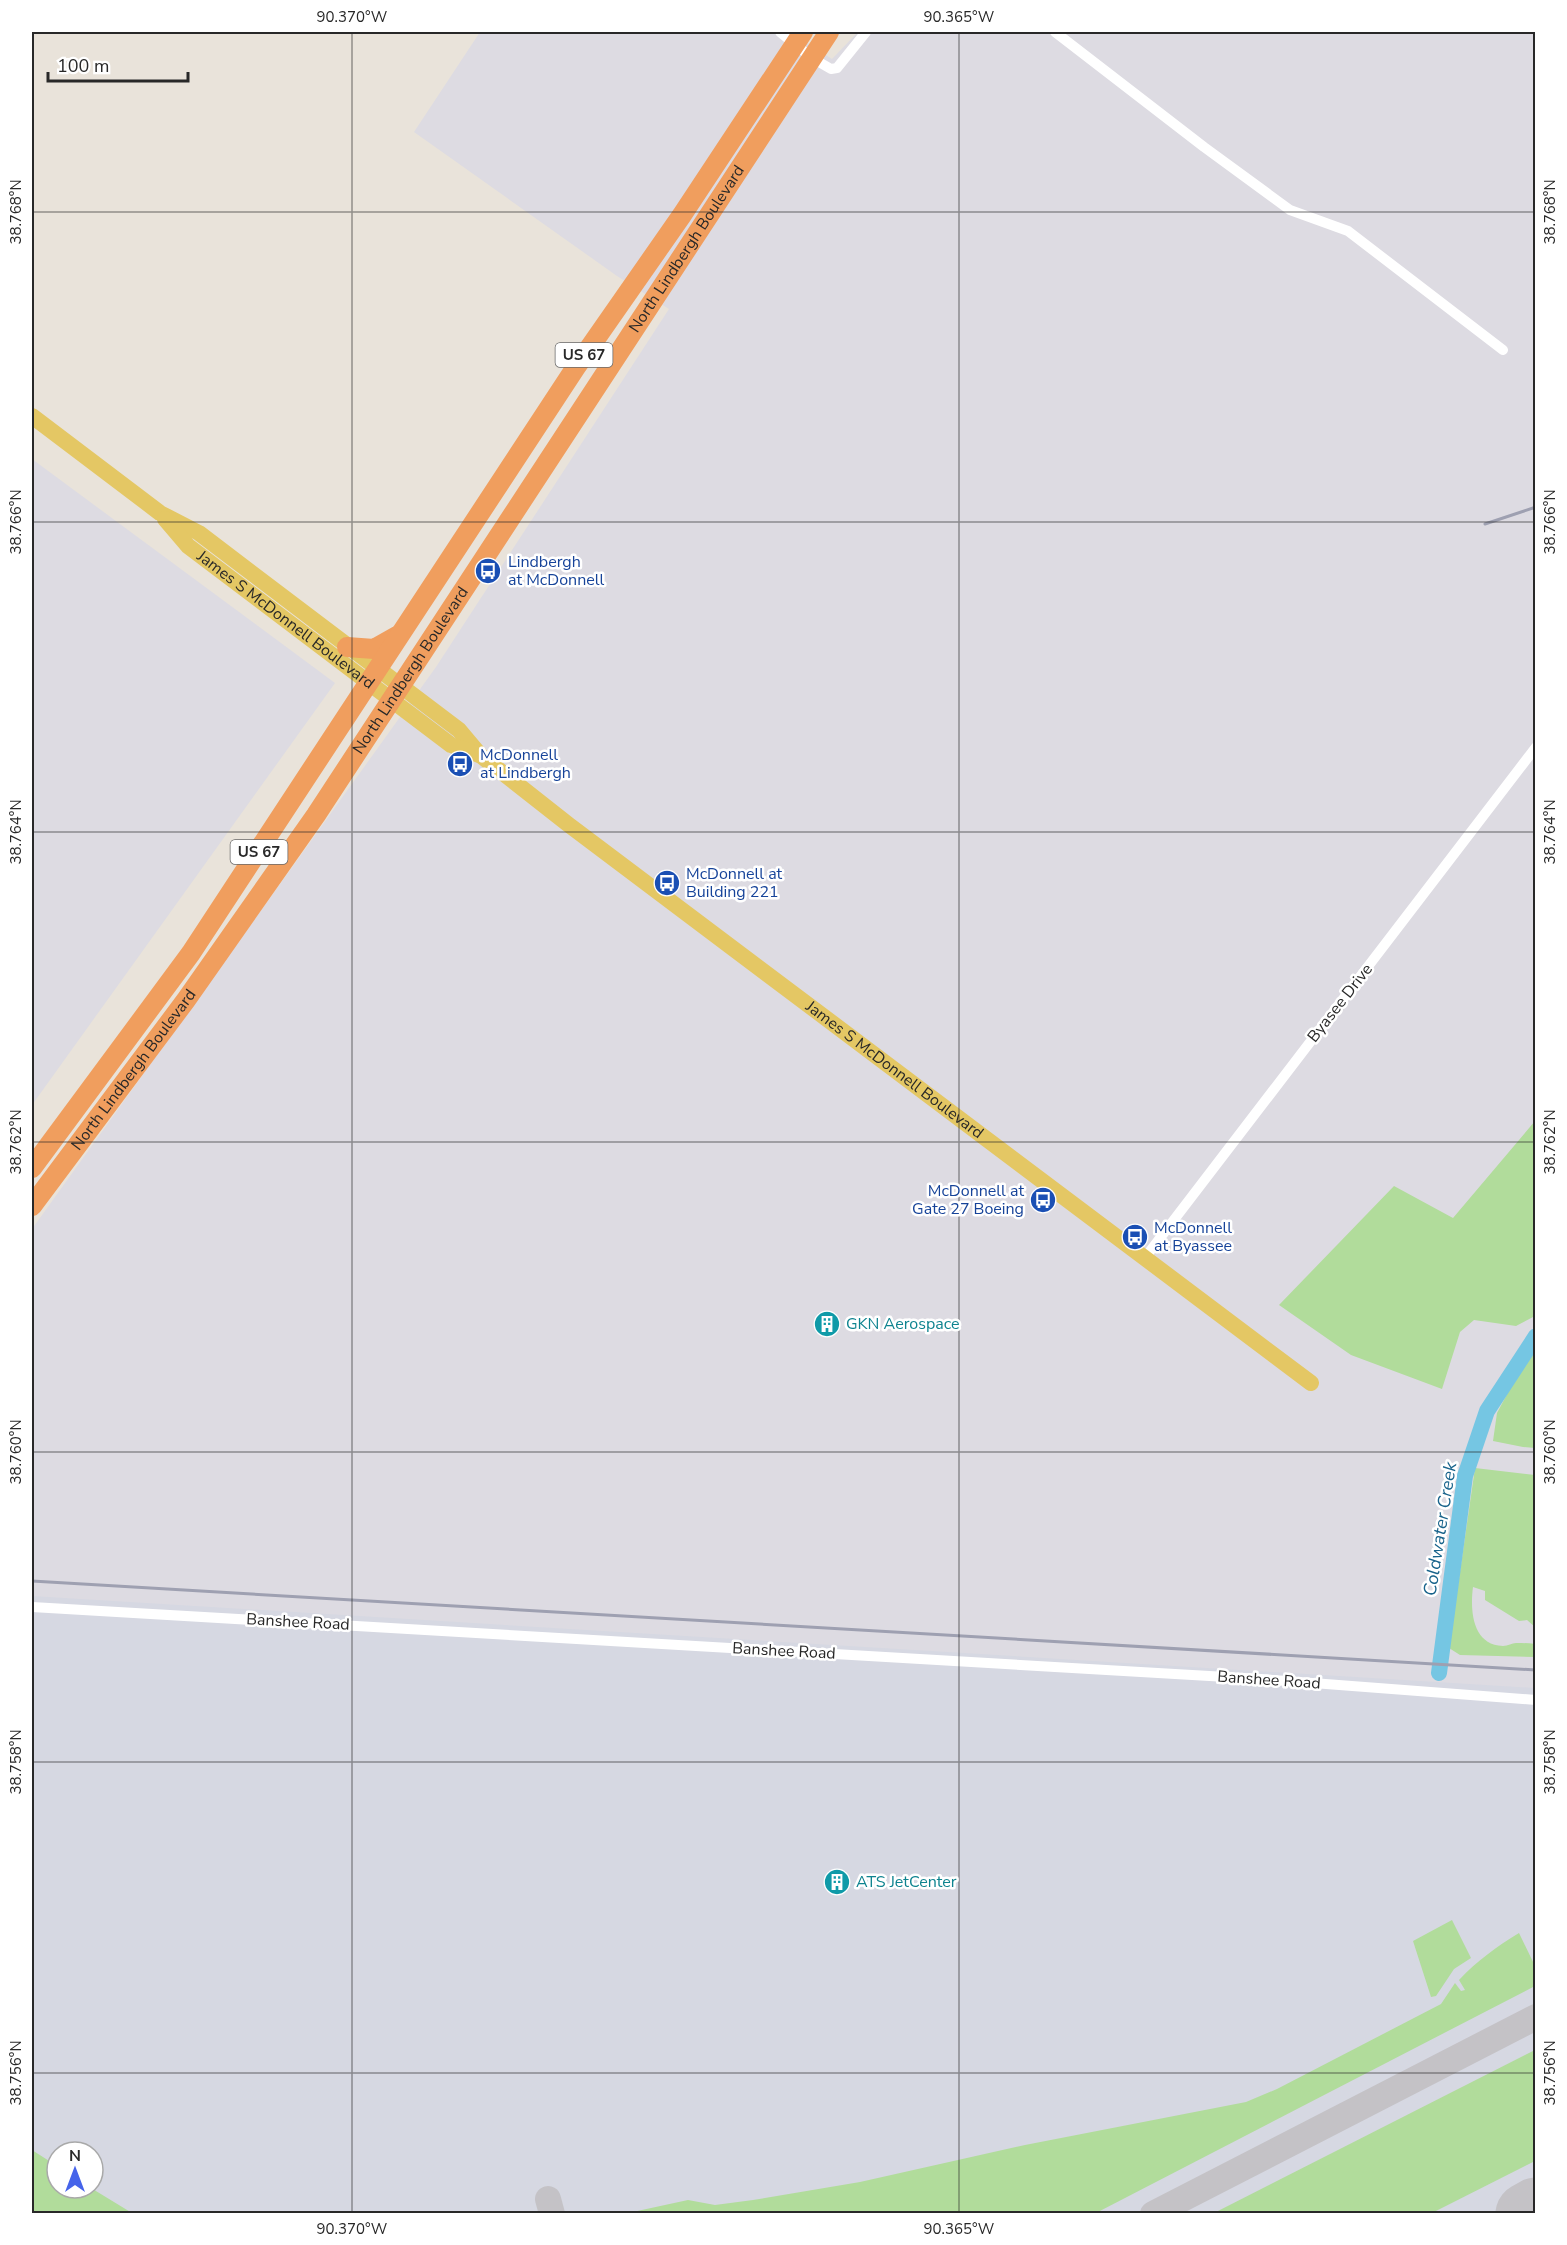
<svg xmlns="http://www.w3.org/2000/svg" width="1567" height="2245" font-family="'Nunito Sans',sans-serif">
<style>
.industrial{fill:#dddbe2}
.airport{fill:#d6d8e2;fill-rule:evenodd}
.green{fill:#b1dc9b}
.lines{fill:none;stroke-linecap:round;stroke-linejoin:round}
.river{stroke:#75c6e3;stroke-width:16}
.taxiway{stroke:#c4c2c6;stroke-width:26}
.runway{stroke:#c4c2c6;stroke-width:63}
.street{stroke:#fff;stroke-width:10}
.primary{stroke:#e4c764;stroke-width:16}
.highway{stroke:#f09e5e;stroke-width:20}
.rail{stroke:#9ea0b1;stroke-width:3}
.ticks{fill:none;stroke:#282828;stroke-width:1.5;stroke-opacity:0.45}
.labels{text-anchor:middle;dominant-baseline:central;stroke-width:5;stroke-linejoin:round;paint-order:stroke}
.shield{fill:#fff;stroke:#686868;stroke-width:1.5}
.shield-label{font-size:15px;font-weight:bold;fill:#282828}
.street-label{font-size:16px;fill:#282828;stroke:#fff}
.transit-label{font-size:16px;fill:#164399;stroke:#fff;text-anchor:start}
.culture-label{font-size:16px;fill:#0d838f;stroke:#fff;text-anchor:start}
.water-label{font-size:18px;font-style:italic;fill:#18638b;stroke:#fff}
.neatline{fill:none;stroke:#282828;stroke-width:2}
.ticks-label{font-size:15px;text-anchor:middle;fill:#282828}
</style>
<rect width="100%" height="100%" fill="#e9e3da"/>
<g class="industrial">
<polygon points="480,32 790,32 832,59 858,32 1535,32 1535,1871 547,2214 93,2152 57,2152 32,2137 32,1229 436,667 669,309 617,276 414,132"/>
<polygon points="32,459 335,683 32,1105"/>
</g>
<path class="airport" d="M32 1596 1535 1688V2213H32ZM57 2152H93V2188H57Z"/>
<g class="green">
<polygon points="1535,1121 1535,1316 1516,1326 1474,1320 1460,1332 1442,1389 1351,1355 1279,1305 1394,1186 1453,1218"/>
<polygon points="1535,1350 1535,1448 1523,1447 1493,1441 1497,1413 1515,1379"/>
<path d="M1475 1468 1535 1475V1627L1527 1620 1519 1621 1485 1600V1591L1473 1587C1470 1610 1472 1645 1503 1646 1508 1646 1512 1643 1516 1643 1523 1643 1529 1643 1535 1644V1657L1460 1655 1449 1648Z"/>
<polygon points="1452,1920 1471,1958 1454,1969 1436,1996 1431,1997 1413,1941"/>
<path d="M1519 1933 1535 1966V1986L1096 2213H628L688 2200 715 2205 753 2200 860 2182 1025 2145 1246 2102 1277 2089 1441 2004 1455 1983 1461 1991 1465 1990 1459 1980C1477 1961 1496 1947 1519 1933Z"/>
<polygon points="1535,2050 1535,2161 1432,2213 1214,2213"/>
<polygon points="32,2150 57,2166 57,2188 91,2188 132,2213 32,2213"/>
</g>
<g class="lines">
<polyline class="river" points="1439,1673 1465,1476 1487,1411 1536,1336"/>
<g class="taxiway">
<polyline points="548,2199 552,2214"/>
<polyline points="1153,2214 1536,2017"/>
</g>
<polyline class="runway" points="1527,2214 1536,2209"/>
<g class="street">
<polyline points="780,32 812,58 831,69 837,68 866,32"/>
<polyline points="1055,32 1204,147 1290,210 1348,231 1503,350"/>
<polyline points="1144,1259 1536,747"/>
<polyline points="32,1607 1261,1679 1536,1700"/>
</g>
<g class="primary">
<path id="s1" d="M32 416 160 513 199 533 459 730 480 755 569 825 1311 1383"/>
<path id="s2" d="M165 519 188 546 451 745 479 755"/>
</g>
<g class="highway">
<polyline points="347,647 374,649 397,636"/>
<polyline points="32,1168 191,953 576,367 682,215 803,32"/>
<path id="s3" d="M32 1206 186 1000 316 815 829 32"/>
</g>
<g class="rail">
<polyline points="1485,524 1536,507"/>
<polyline points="32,1581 1536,1670"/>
</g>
</g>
<path class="ticks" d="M352 32V2214M959 32V2214M32 212H1536M32 522H1536M32 832H1536M32 1142H1536M32 1452H1536M32 1762H1536M32 2073H1536"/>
<defs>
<g id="bus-disc" transform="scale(1.35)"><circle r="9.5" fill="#1a4fb4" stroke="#fff"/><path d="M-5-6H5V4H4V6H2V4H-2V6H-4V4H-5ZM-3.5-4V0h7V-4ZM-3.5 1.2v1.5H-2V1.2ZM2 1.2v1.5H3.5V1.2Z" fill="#fff"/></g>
<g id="building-disc" transform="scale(1.35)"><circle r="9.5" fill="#0f9aa8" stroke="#fff"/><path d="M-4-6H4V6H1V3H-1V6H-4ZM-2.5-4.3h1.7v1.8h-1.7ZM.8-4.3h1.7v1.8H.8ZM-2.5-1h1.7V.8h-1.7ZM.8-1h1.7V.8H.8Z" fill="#fff"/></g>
</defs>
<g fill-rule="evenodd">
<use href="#bus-disc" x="488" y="571"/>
<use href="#bus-disc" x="460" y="764"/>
<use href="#bus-disc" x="667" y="883"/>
<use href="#bus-disc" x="1043" y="1200"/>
<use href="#bus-disc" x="1135" y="1237"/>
<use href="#building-disc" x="827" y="1324"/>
<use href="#building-disc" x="837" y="1882"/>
</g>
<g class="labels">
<g class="shield">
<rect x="555.5" y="343" width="57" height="24" rx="4.5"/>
<rect x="230.5" y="840" width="57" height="24" rx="4.5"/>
</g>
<g class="shield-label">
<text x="584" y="355">US 67</text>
<text x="259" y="852">US 67</text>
</g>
<g class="street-label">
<text stroke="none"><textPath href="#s3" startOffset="1160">North Lindbergh Boulevard</textPath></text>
<text stroke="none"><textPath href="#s2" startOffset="158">James S McDonnell Boulevard</textPath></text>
<text stroke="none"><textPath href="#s3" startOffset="656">North Lindbergh Boulevard</textPath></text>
<text transform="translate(1340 1003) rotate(-52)">Byasee Drive</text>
<text stroke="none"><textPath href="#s3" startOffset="170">North Lindbergh Boulevard</textPath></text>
<text stroke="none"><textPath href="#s1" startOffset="1084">James S McDonnell Boulevard</textPath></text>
<text transform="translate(298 1622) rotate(3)">Banshee Road</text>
<text transform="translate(784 1651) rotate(3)">Banshee Road</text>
<text transform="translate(1269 1680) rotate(4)">Banshee Road</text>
</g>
<g class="transit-label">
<text x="508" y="562">Lindbergh<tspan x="508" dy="18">at McDonnell</tspan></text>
<text x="480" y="755">McDonnell<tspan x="480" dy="18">at Lindbergh</tspan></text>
<text x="686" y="874">McDonnell at<tspan x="686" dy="18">Building 221</tspan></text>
<text x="1024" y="1191" text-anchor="end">McDonnell at<tspan x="1024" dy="18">Gate 27 Boeing</tspan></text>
<text x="1154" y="1228">McDonnell<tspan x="1154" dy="18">at Byassee</tspan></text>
</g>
<g class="culture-label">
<text x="846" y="1324">GKN Aerospace</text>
<text x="856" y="1882">ATS JetCenter</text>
</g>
<g class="water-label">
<text transform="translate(1440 1529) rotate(-81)">Coldwater Creek</text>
</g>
</g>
<rect width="1567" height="2245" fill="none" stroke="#ffffff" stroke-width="66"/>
<g transform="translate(75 2170)"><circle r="28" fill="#ffffff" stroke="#a9a9a9" stroke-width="1.5"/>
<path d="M0-4.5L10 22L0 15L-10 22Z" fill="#4664ea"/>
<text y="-9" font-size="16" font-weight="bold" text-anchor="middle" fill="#282828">N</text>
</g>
<path d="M48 72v9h140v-9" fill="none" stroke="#282828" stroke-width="3"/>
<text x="57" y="72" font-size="18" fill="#282828" stroke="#ffffff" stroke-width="4.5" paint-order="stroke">100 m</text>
<rect x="33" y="33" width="1501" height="2179" class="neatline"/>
<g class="ticks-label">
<text x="352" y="22">90.370°W</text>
<text x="959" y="22">90.365°W</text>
<text transform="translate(16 212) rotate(-90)" y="5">38.768°N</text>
<text transform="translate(1550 212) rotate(-90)" y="5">38.768°N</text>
<text transform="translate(16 522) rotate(-90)" y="5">38.766°N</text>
<text transform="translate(1550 522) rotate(-90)" y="5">38.766°N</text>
<text transform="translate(16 832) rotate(-90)" y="5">38.764°N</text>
<text transform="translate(1550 832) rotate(-90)" y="5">38.764°N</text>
<text transform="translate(16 1142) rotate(-90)" y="5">38.762°N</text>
<text transform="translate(1550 1142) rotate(-90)" y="5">38.762°N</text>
<text transform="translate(16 1452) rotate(-90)" y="5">38.760°N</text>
<text transform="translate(1550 1452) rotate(-90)" y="5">38.760°N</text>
<text transform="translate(16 1762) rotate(-90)" y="5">38.758°N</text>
<text transform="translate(1550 1762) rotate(-90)" y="5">38.758°N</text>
<text transform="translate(16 2073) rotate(-90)" y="5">38.756°N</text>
<text transform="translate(1550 2073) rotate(-90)" y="5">38.756°N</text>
<text x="352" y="2234">90.370°W</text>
<text x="959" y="2234">90.365°W</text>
</g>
</svg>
